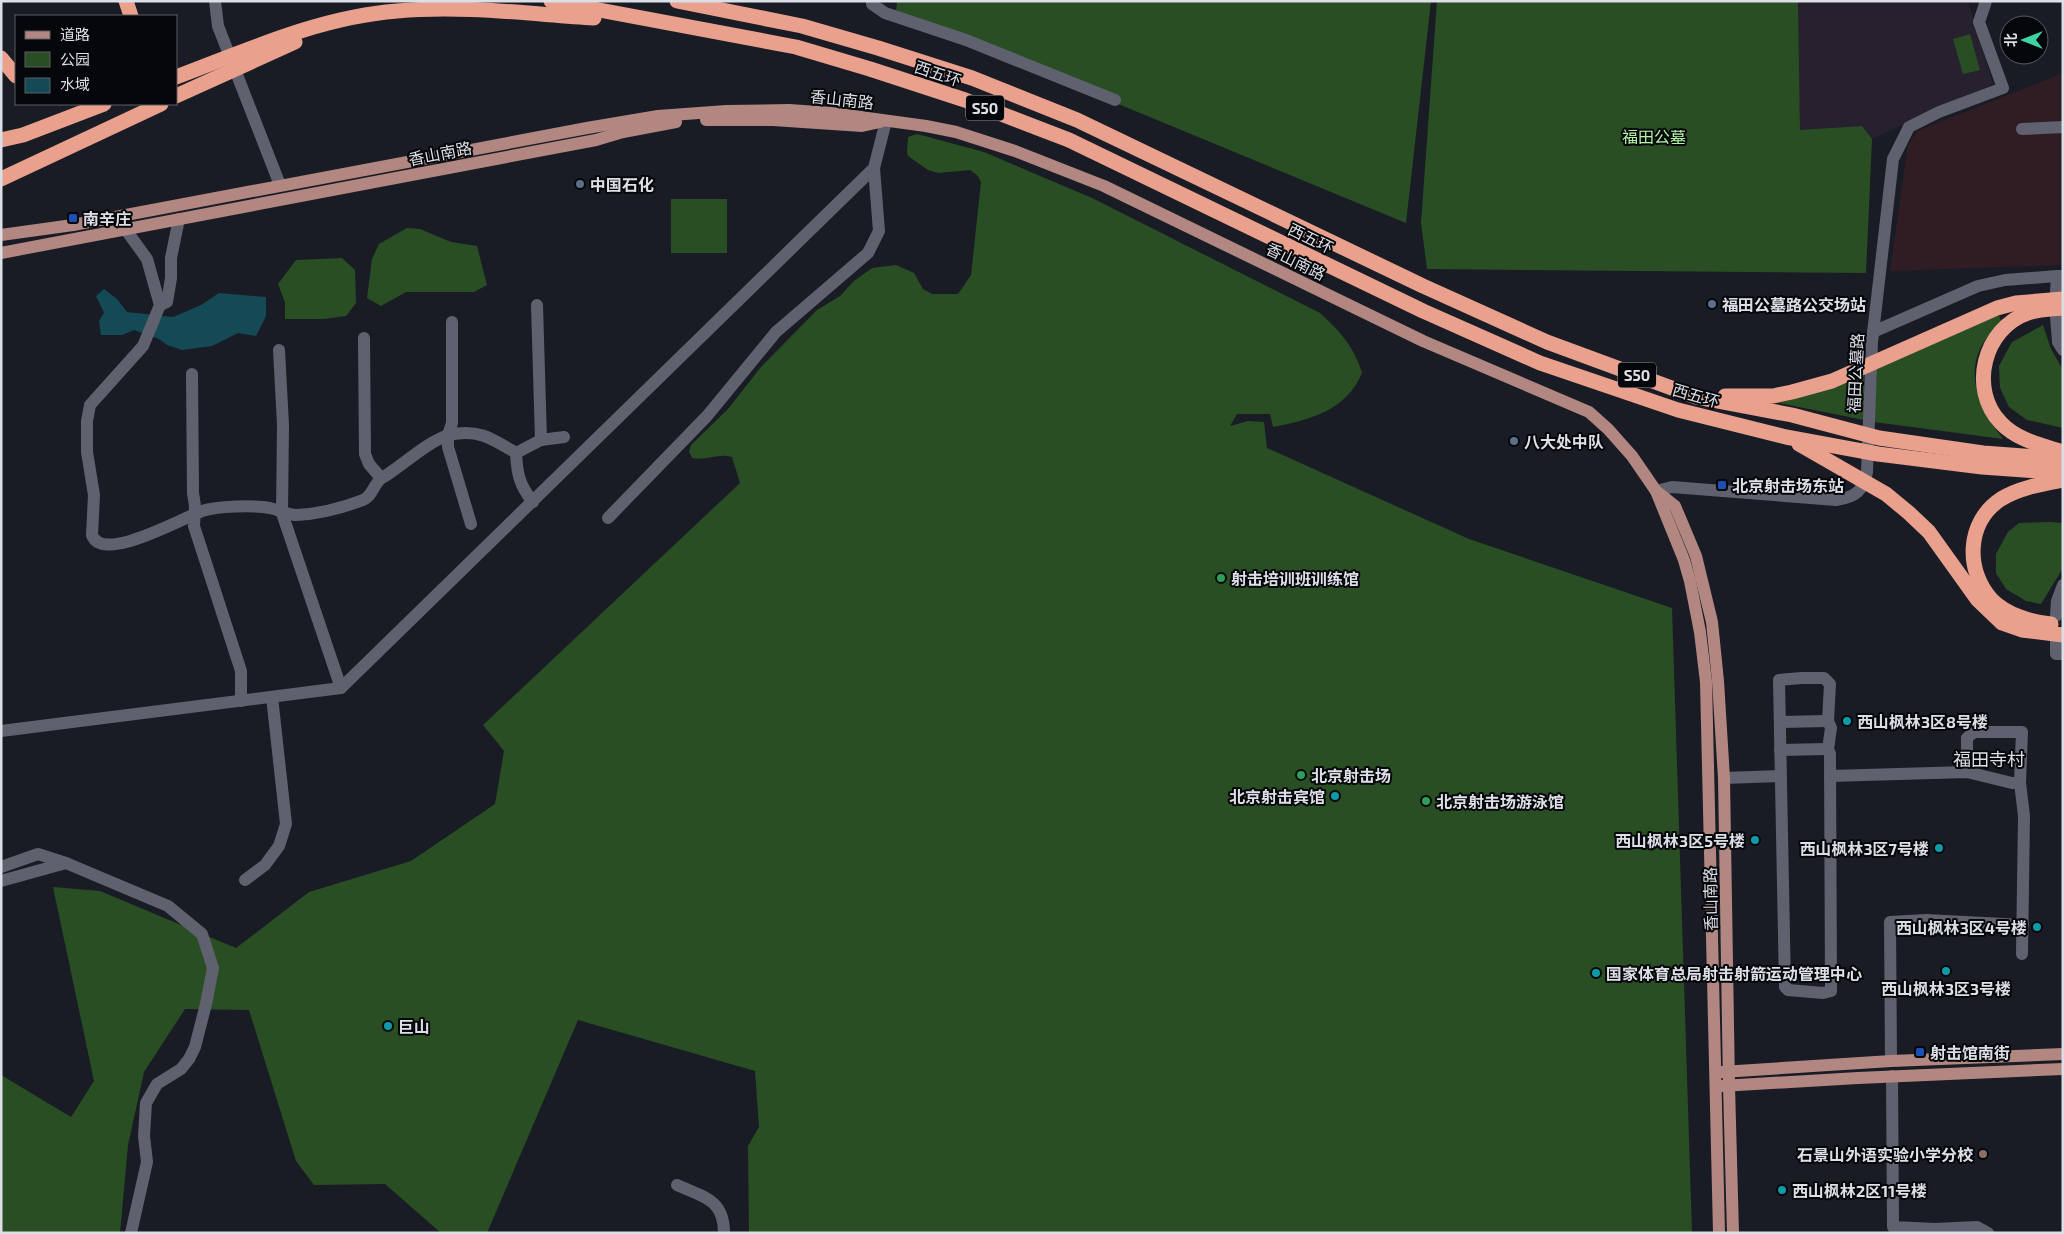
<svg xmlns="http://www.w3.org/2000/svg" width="2064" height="1234" font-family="'Exo 2','Noto Sans SC',sans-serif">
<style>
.commercial{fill:#2f1d23}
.industrial{fill:#26202f}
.green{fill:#2a4e23}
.water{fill:#134a56}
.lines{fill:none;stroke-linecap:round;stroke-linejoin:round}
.minor{stroke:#5f626e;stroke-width:12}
.major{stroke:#b28781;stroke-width:12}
.highway{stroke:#e9a08d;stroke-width:15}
.service-dot{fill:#5c6f8a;stroke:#06070a;stroke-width:2}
.transit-dot{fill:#1a4fb4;stroke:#06070a;stroke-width:2}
.leisure-dot{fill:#2e9e5b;stroke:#06070a;stroke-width:2}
.culture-dot{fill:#0f9aa8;stroke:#06070a;stroke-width:2}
.education-dot{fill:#8d6e63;stroke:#06070a;stroke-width:2}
.labels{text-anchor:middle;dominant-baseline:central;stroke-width:4;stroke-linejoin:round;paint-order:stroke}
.shield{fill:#06070a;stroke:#9c9ea4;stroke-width:1}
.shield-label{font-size:15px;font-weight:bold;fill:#dddfe6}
.street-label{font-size:16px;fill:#dddfe6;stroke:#06070a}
.park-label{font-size:16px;fill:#b3f7a5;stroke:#06070a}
.poi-label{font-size:16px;font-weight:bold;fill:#dddfe6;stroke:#06070a;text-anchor:start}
.neighbourhood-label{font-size:18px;fill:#dddfe6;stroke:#06070a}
</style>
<rect width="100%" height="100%" fill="#191c25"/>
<polygon class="commercial" points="2063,73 2063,265 1890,271 1908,145 1917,131"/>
<polygon class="industrial" points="1798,1 1968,1 1993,84 1872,139 1862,126 1800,131"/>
<g class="green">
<polygon points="897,1 1431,1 1406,223 896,12"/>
<polygon points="1437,1 1798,1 1800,130 1862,126 1872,139 1866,273 1427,269 1421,223"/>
<polygon points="1970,34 1980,70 1963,74 1953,39"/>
<path d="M917 134 984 152 1092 198 1320 313C1339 330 1355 348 1362 373 1346 411 1309 420 1273 427L1270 414H1237L1230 426 1248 421 1264 422 1267 448 1469 539 1672 608 1692 1233H749L748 1146 759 1127 755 1071 578 1020 487 1233H441L385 1184 314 1185 296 1161 249 1010 185 1009 144 1072 128 1145 120 1233H1V1075L71 1117 94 1081 53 887 100 891 236 948 309 892 411 861 495 804 504 751 483 725 740 483 732 457C718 453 706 461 692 458L689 451 691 445 728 409 761 367 817 310 840 296 854 281 872 268 896 265 914 273 923 289 932 294H958L971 275 981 182 977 175 970 170 938 173 928 170 908 156 907 152 908 137Z"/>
<rect x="671" y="199" width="56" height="54"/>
<polygon points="407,228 420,229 451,242 477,246 487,285 474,292 406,292 381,306 367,298 372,259 379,244"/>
<polygon points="342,258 355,270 356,303 346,316 324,319 285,319 285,302 278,284 296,260"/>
<path d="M1999 315 2001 321C1994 330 1985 338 1980 349 1965 382 1984 413 2003 439L1874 422 1877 366Z"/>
<polygon points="2043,325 2051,349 2063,370 2063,428 2027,420 2009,407 2000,388 1999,366 2012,342"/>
<polygon points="1864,371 1864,420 1774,402"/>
<polygon points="2050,522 2063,523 2063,568 2041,604 2026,601 2006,589 1996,573 1996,554 2008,532 2019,523"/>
</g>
<polygon class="water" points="104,289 117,299 127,312 173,317 201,305 219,293 266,297 266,316 256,336 238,333 212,346 182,350 167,345 159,339 134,330 122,335 101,335 99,321 104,313 96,296"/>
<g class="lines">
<g class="minor">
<polyline points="215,1 218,26 280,185"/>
<polyline points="872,1 872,4 885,13 966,40 1115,100"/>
<polyline points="2022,129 2063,127"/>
<path d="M126 230 147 259 160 305 143 346 90 405 87 421V452L94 495 92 535C102 564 183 518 202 511 217 506 254 505 270 508 279 510 287 515 296 515 318 514 342 508 363 500 372 497 374 483 382 478 402 466 428 441 449 435 478 428 493 439 516 453"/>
<polyline points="2056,292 2057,276 2063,276"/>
<polyline points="160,305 167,302 171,278 171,258 179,219"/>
<polyline points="537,305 541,440"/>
<polyline points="2056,316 2058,342 2063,350"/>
<polyline points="452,322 452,423 448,435 448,447 471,524"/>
<polyline points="1873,332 1978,286 2005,280 2057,276"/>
<polyline points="364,338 365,454 369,464 381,478"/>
<polyline points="279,350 283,425 282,513 341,688"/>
<polyline points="192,374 193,493 195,506 194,526 241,671 241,701"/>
<path d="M1656 491 1672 487 1836 500C1856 497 1863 491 1867 472L1872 342 1893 159 1909 127 1939 112 2003 88 1979 22 1986 1"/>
<path d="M533 502C519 485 517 473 516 453L541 440 564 437"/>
<polyline points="608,518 707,416 776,332 868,253 879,231 874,168"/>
<polyline points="2056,616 2057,601 2063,585"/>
<polyline points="2056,642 2056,654 2063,654"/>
<polygon points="1801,678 1824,678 1830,684 1828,721 1831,728 1828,749 1830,754 1831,991 1823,993 1788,990 1785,987 1779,680"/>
<polyline points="1780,722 1828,721"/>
<polyline points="1,731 341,688 874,168 886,121"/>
<polyline points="1780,750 1828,749"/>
<polyline points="1967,772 1967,738 1974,732 2022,732 2020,783 2024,816 2022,954"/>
<polyline points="1830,776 1967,772 2012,783 2020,783"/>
<polyline points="1724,778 1780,776"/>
<polyline points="1,867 38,854 66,863"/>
<polyline points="245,880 265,865 279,846 286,824 272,697"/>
<polyline points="1,881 66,863 168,906 202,934 213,968 206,1004 195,1047 189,1059 181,1069 157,1084 146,1103 144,1136 147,1162 131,1233"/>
<polyline points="1891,1061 1890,922 1926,920 2023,925"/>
<polyline points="1892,1076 1893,1227 1935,1229 1977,1227 1988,1233"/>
<path d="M677 1185C703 1197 724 1199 724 1233"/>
</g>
<g class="major">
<polyline points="706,120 773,120 862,126 880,122"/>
<polyline points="1,235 73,225 587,128 658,116 726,111 789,110 831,113 926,126 956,132 1015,151 1104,186 1423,341 1589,412 1608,429 1632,456 1656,491 1684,560 1690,581 1700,632 1706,682 1719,1233"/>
<polyline points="1,253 596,140 623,132 676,122"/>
<polyline points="1656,491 1675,506 1696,556 1712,622 1718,681 1724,778 1729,1086 1733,1233"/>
<polyline points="1722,1072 1891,1061 2063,1054"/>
<polyline points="1721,1086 1858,1078 2063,1069"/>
</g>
<g class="highway">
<polyline points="126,1 131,16"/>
<polyline points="551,1 796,47 870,69 965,100 1069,140 1423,311 1540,363 1678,410 1786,437 1878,454 1982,467 2063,473"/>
<polyline points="677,1 802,26 878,48 972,78 1077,120 1423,286 1547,342 1696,397 1792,415 1879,438 1983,453 2063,459"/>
<polyline points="1,58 16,76"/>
<path d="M176 77C248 50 320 17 397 11 463 5 529 14 594 18"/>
<polyline points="176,96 295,42"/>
<polyline points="1,140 23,135 104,104"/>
<polyline points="1,179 161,104"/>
<path d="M2063 308C2052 309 2039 309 2028 313 1984 328 1968 389 2001 423 2017 440 2041 445 2063 452"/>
<polyline points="1725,396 1773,396 1792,392 1832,381 1997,308 2016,303 2063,299"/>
<polyline points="1799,444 1886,494 1909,513 1929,532 1977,599 2002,623 2022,630 2063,635"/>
<path d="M2051 624C2031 622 2007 615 1992 600 1965 571 1966 522 2001 499 2019 488 2042 484 2063 480"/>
</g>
</g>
<g class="service-dot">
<circle cx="580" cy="184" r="5"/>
<circle cx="1712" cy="304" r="5"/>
<circle cx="1514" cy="441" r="5"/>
</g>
<g class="transit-dot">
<rect x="68" y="213" width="10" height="10" rx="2.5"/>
<rect x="1717" y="480" width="10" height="10" rx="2.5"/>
<rect x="1915" y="1047" width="10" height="10" rx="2.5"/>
</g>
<g class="leisure-dot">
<circle cx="1221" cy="578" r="5"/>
<circle cx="1301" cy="775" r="5"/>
<circle cx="1426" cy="801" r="5"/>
</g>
<g class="culture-dot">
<circle cx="1847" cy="721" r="5"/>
<circle cx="1335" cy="796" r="5"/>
<circle cx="1755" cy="840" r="5"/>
<circle cx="1939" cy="848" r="5"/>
<circle cx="2037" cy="927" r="5"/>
<circle cx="1946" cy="971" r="5"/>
<circle cx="1596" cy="973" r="5"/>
<circle cx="388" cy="1026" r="5"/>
<circle cx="1782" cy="1190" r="5"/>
</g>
<circle class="education-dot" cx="1983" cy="1154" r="5"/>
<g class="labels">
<g class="shield">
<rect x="966" y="95.5" width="38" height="25" rx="4"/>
<rect x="1618" y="362.5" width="38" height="25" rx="4"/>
</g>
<g class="shield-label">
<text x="985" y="108">S50</text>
<text x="1637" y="375">S50</text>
</g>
<g class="street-label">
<text transform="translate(938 73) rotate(18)">西五环</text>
<text transform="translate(842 99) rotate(6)">香山南路</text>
<text transform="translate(440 153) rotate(-11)">香山南路</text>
<text transform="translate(1311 238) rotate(26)">西五环</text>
<text transform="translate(1296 261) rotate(26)">香山南路</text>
<text transform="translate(1855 373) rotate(-87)">福田公墓路</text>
<text transform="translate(1696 395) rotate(16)">西五环</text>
<text transform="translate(1710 899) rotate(-91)">香山南路</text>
</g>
<g class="park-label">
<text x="1654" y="136">福田公墓</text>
</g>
<g class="poi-label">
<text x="590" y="184">中国石化</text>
<text x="83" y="218">南辛庄</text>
<text x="1722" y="304">福田公墓路公交场站</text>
<text x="1524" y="441">八大处中队</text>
<text x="1732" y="485">北京射击场东站</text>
<text x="1231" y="578">射击培训班训练馆</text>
<text x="1857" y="721">西山枫林3区8号楼</text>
<text x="1311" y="775">北京射击场</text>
<text x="1325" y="796" text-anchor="end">北京射击宾馆</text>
<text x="1436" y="801">北京射击场游泳馆</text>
<text x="1745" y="840" text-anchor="end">西山枫林3区5号楼</text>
<text x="1929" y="848" text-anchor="end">西山枫林3区7号楼</text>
<text x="2027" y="927" text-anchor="end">西山枫林3区4号楼</text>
<text x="1606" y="973">国家体育总局射击射箭运动管理中心</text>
<text x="1946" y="988" text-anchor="middle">西山枫林3区3号楼</text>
<text x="398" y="1026">巨山</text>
<text x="1930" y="1052">射击馆南街</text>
<text x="1973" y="1154" text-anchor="end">石景山外语实验小学分校</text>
<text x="1792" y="1190">西山枫林2区11号楼</text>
</g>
<g class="neighbourhood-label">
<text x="1989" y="759">福田寺村</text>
</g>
</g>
<rect width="2064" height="1234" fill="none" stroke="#dddfe6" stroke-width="5"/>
<rect x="15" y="15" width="162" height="90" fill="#06070a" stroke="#5c5d62"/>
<rect x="25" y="31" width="25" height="8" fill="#b28781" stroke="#5c5d62"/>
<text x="60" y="40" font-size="15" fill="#dddfe6">道路</text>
<rect x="25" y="52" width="25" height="15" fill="#2a4e23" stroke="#5c5d62"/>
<text x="60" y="65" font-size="15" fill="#dddfe6">公园</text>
<rect x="25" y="78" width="25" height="15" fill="#134a56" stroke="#5c5d62"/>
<text x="60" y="90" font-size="15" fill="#dddfe6">水域</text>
<g transform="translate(2024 40) rotate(270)"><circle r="24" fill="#06070a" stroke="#5c5d62"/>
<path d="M0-4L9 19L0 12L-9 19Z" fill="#3fd4a2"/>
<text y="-8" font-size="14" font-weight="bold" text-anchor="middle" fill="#dddfe6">北</text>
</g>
</svg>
